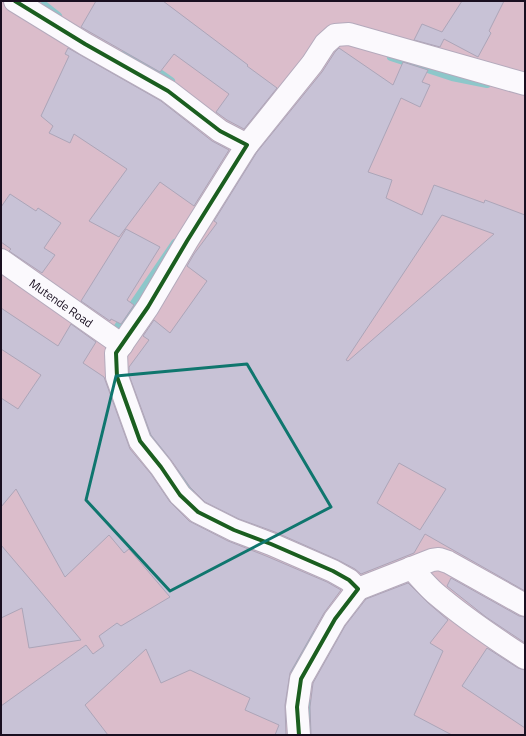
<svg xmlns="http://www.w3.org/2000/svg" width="526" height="736" font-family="'Titillium Web',sans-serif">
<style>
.green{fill:#dbbdcb}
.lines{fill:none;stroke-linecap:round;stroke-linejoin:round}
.stream{stroke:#8dc7ca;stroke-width:8}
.building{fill:#c8c2d6;stroke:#aca5b8;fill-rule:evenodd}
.minor-casing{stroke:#b4aabc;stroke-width:24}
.minor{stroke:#fbf9fd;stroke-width:22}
.cycleway-casing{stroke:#fcfcfc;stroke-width:6}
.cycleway{stroke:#1b5e20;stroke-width:4}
.marked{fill:none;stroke:#0f766e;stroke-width:3;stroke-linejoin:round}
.labels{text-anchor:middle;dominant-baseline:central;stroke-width:3.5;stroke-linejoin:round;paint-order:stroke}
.street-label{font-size:12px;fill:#190f20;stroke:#fcfcfc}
</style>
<rect width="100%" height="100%" fill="#e6daf0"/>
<rect class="green" x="1" y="1" width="524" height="734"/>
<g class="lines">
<g class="stream">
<polyline points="44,5 58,16"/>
<polyline points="124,55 141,60 171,81"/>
<polyline points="391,57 452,77 487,84"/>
<polyline points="111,337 175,243"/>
<polyline points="141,419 159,443 165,459"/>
<polyline points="173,471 194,488"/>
<polyline points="292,668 308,643 316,635"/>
<polyline points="307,702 313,735"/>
</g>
</g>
<g class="building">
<polygon points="96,1 163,1 248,65 247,66 277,88 244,129 227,120 216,112 229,94 174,54 160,72 81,27"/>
<polygon points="462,1 504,1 489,31 491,33 478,57 444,39 440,47 414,40 422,24 442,32"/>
<polygon points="68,48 161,101 212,141 229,150 194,206 160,182 119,237 89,221 127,169 74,134 70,143 49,133 53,126 41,116 69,56 65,54"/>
<path d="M339 48 393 85 403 62 428 70 422 82 430 85 420 107 401 98 368 172 392 180 386 198 422 215 434 185 484 203 485 200 525 215V591L425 534 414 553 361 574 355 569 338 560 275 532 239 519 205 502 190 487 171 460 151 435 129 375V367L149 340 143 336 154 320 170 333 207 281 187 266 194 254 217 223 214 221 257 152 322 72 335 52ZM442 215 494 234 348 361 346 360ZM399 463 446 489 420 530 377 503Z"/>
<polygon points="10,194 36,211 38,208 61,223 44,248 55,255 42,273 9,251 11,249 1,242 1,207"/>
<polygon points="126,229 160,247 127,300 134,305 121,324 111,319 110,321 81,301"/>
<polygon points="1,308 58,346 71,324 96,342 83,363 104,377 130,449 151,474 170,502 189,521 228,541 266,556 327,582 341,590 324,613 290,673 285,705 286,735 275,735 279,725 245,710 250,698 190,670 161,683 146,649 85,705 108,735 1,735 1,706 86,645 93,654 104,646 99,636 117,623 121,626 170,597 129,549 124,553 109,535 65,577 16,489 1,507 1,398 18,409 41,375 1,349"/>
<polygon points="1,545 35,585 81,640 29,648 22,608 1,618"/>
<polygon points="451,578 519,616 525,617 525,643 486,617 447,586"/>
<polygon points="408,583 427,602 448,620 430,643 443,651 414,715 452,735 311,735 310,707 313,683 345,626 366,599"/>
<polygon points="487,648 518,668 525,670 525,728 462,686"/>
</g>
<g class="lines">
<g class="minor-casing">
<g id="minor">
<polyline points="15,1 85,44 168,91 220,131 247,145 187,241 148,307 116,353 117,377 140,441 161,467 180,495 198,512 234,530 271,544 333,571 349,580 358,589 335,619 301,679 297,707 299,735"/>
<polyline points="247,145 312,64 325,44 335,35 349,34 525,84"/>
<path id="s1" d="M1 260 122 345"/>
<path d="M411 568C419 576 426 585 435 593 463 617 494 638 525 658"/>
<polyline points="358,589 432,560 439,559 448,562 525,605"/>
</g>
</g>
<use href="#minor" class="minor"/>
<g class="cycleway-casing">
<polyline id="cycleway" points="15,1 85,44 168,91 220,131 247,145 187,241 148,307 116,353 117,377 140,441 161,467 180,495 198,512 234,530 271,544 333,571 349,580 358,589 335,619 301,679 297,707 299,735"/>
</g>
<use href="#cycleway" class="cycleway"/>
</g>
<path class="marked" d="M247 364 331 507 170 591 86 500 116 376Z"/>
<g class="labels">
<g class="street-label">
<text stroke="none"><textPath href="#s1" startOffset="74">Mutende Road</textPath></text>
</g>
</g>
<rect width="526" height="736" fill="none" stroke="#190f20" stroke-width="4"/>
</svg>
